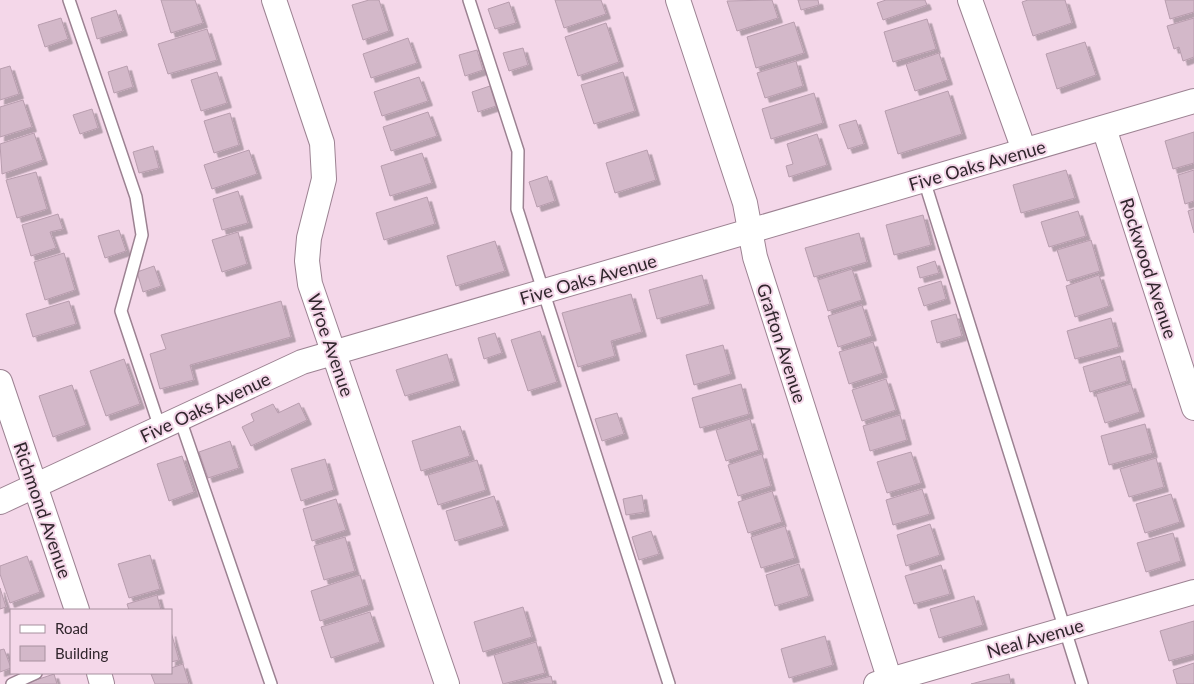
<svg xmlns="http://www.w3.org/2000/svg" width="1194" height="684" font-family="Lato,sans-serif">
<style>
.building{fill:#d3b8c9;stroke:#b89dae;filter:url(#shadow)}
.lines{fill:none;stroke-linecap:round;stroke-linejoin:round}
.lane-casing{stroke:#9c8292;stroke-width:14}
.street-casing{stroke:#9c8292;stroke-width:26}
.lane{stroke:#fff;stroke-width:11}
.street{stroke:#fff;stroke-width:24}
.labels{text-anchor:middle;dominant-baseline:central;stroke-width:4;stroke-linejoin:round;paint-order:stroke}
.street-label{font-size:18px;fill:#31262d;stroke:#f4d7e9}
</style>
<defs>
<filter id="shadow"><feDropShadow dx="4.5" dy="4.5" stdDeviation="0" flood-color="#0004"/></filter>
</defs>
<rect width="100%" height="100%" fill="#f4d7e9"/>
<g class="building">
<polygon points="161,0 195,0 203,23 171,33"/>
<polygon points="369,0 379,0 389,31 363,40 352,5"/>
<polygon points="555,0 601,0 606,14 564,28"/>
<polygon points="772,0 778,18 737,31 727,1"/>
<polygon points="798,0 818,0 819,5 801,10"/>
<polygon points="886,0 925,0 927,5 883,20 877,3"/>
<polygon points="1028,0 1065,0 1072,23 1033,36 1022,2"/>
<polygon points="1165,0 1194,0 1194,12 1170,19"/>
<polygon points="509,2 516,23 495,29 488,9"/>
<polygon points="116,10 123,31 97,39 91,18"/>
<polygon points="61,18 68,39 45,47 38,25"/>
<polygon points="1194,18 1194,57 1183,61 1179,47 1174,49 1167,26"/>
<polygon points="927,19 936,49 893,62 884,32"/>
<polygon points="794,22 804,53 756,68 747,37"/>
<polygon points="606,23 619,62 578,76 565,37"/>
<polygon points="207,29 217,60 168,74 158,44"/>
<polygon points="408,38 417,63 371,78 363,54"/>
<polygon points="1085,42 1096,75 1057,89 1046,54"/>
<polygon points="523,48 528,65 509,71 503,53"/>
<polygon points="477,50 483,70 465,76 459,55"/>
<polygon points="939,53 948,80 915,91 906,64"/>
<polygon points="796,61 803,86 765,98 757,73"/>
<polygon points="10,66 19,94 0,100 0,69"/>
<polygon points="127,66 133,87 114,93 108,72"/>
<polygon points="217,72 227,103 201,111 191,80"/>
<polygon points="623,72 635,111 594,124 581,85"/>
<polygon points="419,77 428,101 382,116 374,92"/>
<polygon points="490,86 496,106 478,112 472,92"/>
<polygon points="948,91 962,134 898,154 885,111"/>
<polygon points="814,93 823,123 771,139 762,109"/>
<polygon points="23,100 32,127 0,137 0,107"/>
<polygon points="92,109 98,128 80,134 73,115"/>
<polygon points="428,112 437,136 391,151 383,127"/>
<polygon points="230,113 239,145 214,153 204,121"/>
<polygon points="856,120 864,144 848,149 839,125"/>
<polygon points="1194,132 1194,163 1173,169 1165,141"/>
<polygon points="34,133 43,160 2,174 0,144"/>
<polygon points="817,134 827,165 789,177 786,166 793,164 787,144"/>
<polygon points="153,146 159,168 139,173 133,152"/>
<polygon points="249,150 257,174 212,189 204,165"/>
<polygon points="647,150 656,180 615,193 606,163"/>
<polygon points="422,153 432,183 390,196 381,166"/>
<polygon points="1066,170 1075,198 1021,213 1013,185"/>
<polygon points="1194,170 1194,201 1185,204 1178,175"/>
<polygon points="36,172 47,209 17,218 6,180"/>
<polygon points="547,176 555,201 537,207 529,182"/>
<polygon points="238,191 248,223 222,230 213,199"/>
<polygon points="427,197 435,224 384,240 376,213"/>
<polygon points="1194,209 1194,233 1188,211"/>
<polygon points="1078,211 1086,236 1049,247 1041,222"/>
<polygon points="58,214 63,229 50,232 56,248 31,256 22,225"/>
<polygon points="923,215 931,245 894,255 886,225"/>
<polygon points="119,230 126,251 105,258 98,236"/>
<polygon points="238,232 247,264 222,272 212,240"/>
<polygon points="859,233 867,262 814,277 805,248"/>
<polygon points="1091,240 1100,271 1067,281 1057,250"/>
<polygon points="495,241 505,271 456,286 447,256"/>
<polygon points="64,253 75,290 45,300 34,262"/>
<polygon points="935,261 939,273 920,278 917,267"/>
<polygon points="154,266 161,286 143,292 137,272"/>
<polygon points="852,269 862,300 828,311 818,280"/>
<polygon points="702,275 710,304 657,319 649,290"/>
<polygon points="1099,275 1109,306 1075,317 1066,286"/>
<polygon points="941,281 946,299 924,306 918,288"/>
<polygon points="631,294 642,332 611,341 615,356 578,367 562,313"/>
<polygon points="69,301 76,324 33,337 26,314"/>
<polygon points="281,301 291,337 190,365 194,380 160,389 150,354 166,349 161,335"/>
<polygon points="862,305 872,336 838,347 828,316"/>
<polygon points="956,314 962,336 937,343 931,321"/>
<polygon points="1111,318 1119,347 1075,359 1067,331"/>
<polygon points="540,331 557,382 528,391 511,340"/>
<polygon points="495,333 502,353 484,359 478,338"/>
<polygon points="873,342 883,373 849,384 839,352"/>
<polygon points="723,345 731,374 694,385 686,355"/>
<polygon points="447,354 455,381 405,396 396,370"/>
<polygon points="1120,356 1127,381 1090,392 1083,367"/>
<polygon points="124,359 140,404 106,416 90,371"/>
<polygon points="886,379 896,410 862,421 852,390"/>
<polygon points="741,384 749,414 700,428 692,398"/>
<polygon points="1131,384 1140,412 1105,423 1096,394"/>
<polygon points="72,385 86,425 53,437 39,396"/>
<polygon points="299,403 307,420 251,446 242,427 254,421 251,414 273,404 278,413"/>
<polygon points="617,413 624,434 602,441 595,419"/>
<polygon points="900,415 907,440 870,451 863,426"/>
<polygon points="750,419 759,450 726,461 716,430"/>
<polygon points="1145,424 1153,453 1109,465 1101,436"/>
<polygon points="460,426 470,456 421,471 412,441"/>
<polygon points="230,441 239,468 208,478 199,452"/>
<polygon points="911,452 921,483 887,493 877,462"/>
<polygon points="762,454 771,486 738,496 728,465"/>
<polygon points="182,456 194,492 169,501 157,464"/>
<polygon points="1156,458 1164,487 1129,497 1120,469"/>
<polygon points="325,459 334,490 301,501 291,469"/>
<polygon points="477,460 486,490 438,505 428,475"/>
<polygon points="922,489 930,514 893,525 886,500"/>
<polygon points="772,491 782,522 748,533 738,502"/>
<polygon points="1171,494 1180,522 1145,533 1136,504"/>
<polygon points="642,495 645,512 626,515 623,499"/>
<polygon points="494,496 504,526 455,541 446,511"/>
<polygon points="336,499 346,530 312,541 303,509"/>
<polygon points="930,524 940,555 906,566 897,535"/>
<polygon points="785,526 795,558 761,568 751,537"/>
<polygon points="651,531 659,554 639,560 632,537"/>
<polygon points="1173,533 1181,561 1146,572 1137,543"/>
<polygon points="345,537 355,571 324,580 314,546"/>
<polygon points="150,555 160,589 129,598 118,564"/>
<polygon points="27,556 40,592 10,603 0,574 0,566"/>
<polygon points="799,564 809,596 775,606 766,575"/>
<polygon points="941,565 950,594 914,604 905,576"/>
<polygon points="360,575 369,605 320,621 311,591"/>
<polygon points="0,588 6,607 0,609"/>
<polygon points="157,595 161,610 129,610 127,604"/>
<polygon points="974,596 983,625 939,638 930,609"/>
<polygon points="523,607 532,637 483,652 474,622"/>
<polygon points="370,612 380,642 331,658 321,627"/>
<polygon points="1194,621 1194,654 1169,661 1160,631"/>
<polygon points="171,632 179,660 171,662"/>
<polygon points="825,636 833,665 789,678 781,649"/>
<polygon points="536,642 545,673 503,684 494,655"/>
<polygon points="4,649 11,668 0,672 0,650"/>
<polygon points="1194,663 1194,684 1177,684 1173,670"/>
<polygon points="183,664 189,684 155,684 151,674 171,673 171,668"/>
<polygon points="54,674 57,684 24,684"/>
<polygon points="1009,674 1011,684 971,684"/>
<polygon points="551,676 553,684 522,684"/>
</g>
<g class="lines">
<g class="lane-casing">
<g id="lane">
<polyline points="69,0 136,197 142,235 121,311 160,428"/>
<polyline points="469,0 518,151 517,209 669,684"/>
<polyline points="924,180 1082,684"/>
<polyline points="180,419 271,684"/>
<polyline points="12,684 36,673"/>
</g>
</g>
<g class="street-casing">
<g id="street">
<polyline points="274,0 322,143 324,179 309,238 307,261 310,284 447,684"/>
<polyline points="678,0 745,203 755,257 891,684"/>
<polyline points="970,0 1024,150"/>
<polyline points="1104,128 1194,408"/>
<polyline points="0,382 77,610"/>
<polyline points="0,502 302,362 1194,101"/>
<polyline points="99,673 102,684"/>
<polyline points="876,684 1194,592"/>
</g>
</g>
<use href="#lane" class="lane"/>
<use href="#street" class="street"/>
</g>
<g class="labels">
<g class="street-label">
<text transform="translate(977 165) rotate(-16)">Five Oaks Avenue</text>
<text transform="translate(1149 268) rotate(72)">Rockwood Avenue</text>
<text transform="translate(588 279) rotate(-16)">Five Oaks Avenue</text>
<text transform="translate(782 343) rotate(72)">Grafton Avenue</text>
<text transform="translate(331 345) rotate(71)">Wroe Avenue</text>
<text transform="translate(205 407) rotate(-25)">Five Oaks Avenue</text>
<text transform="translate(43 510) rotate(71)">Richmond Avenue</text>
<text transform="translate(1035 638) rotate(-16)">Neal Avenue</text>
</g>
</g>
<rect x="10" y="609" width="162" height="65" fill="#f4d7e9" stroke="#a6909e"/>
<rect x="20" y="625" width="25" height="8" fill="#ffffff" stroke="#a6909e"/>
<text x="55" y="634" font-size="15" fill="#31262d">Road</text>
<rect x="20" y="646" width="25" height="15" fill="#d3b8c9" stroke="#a6909e"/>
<text x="55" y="659" font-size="15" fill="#31262d">Building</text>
</svg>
